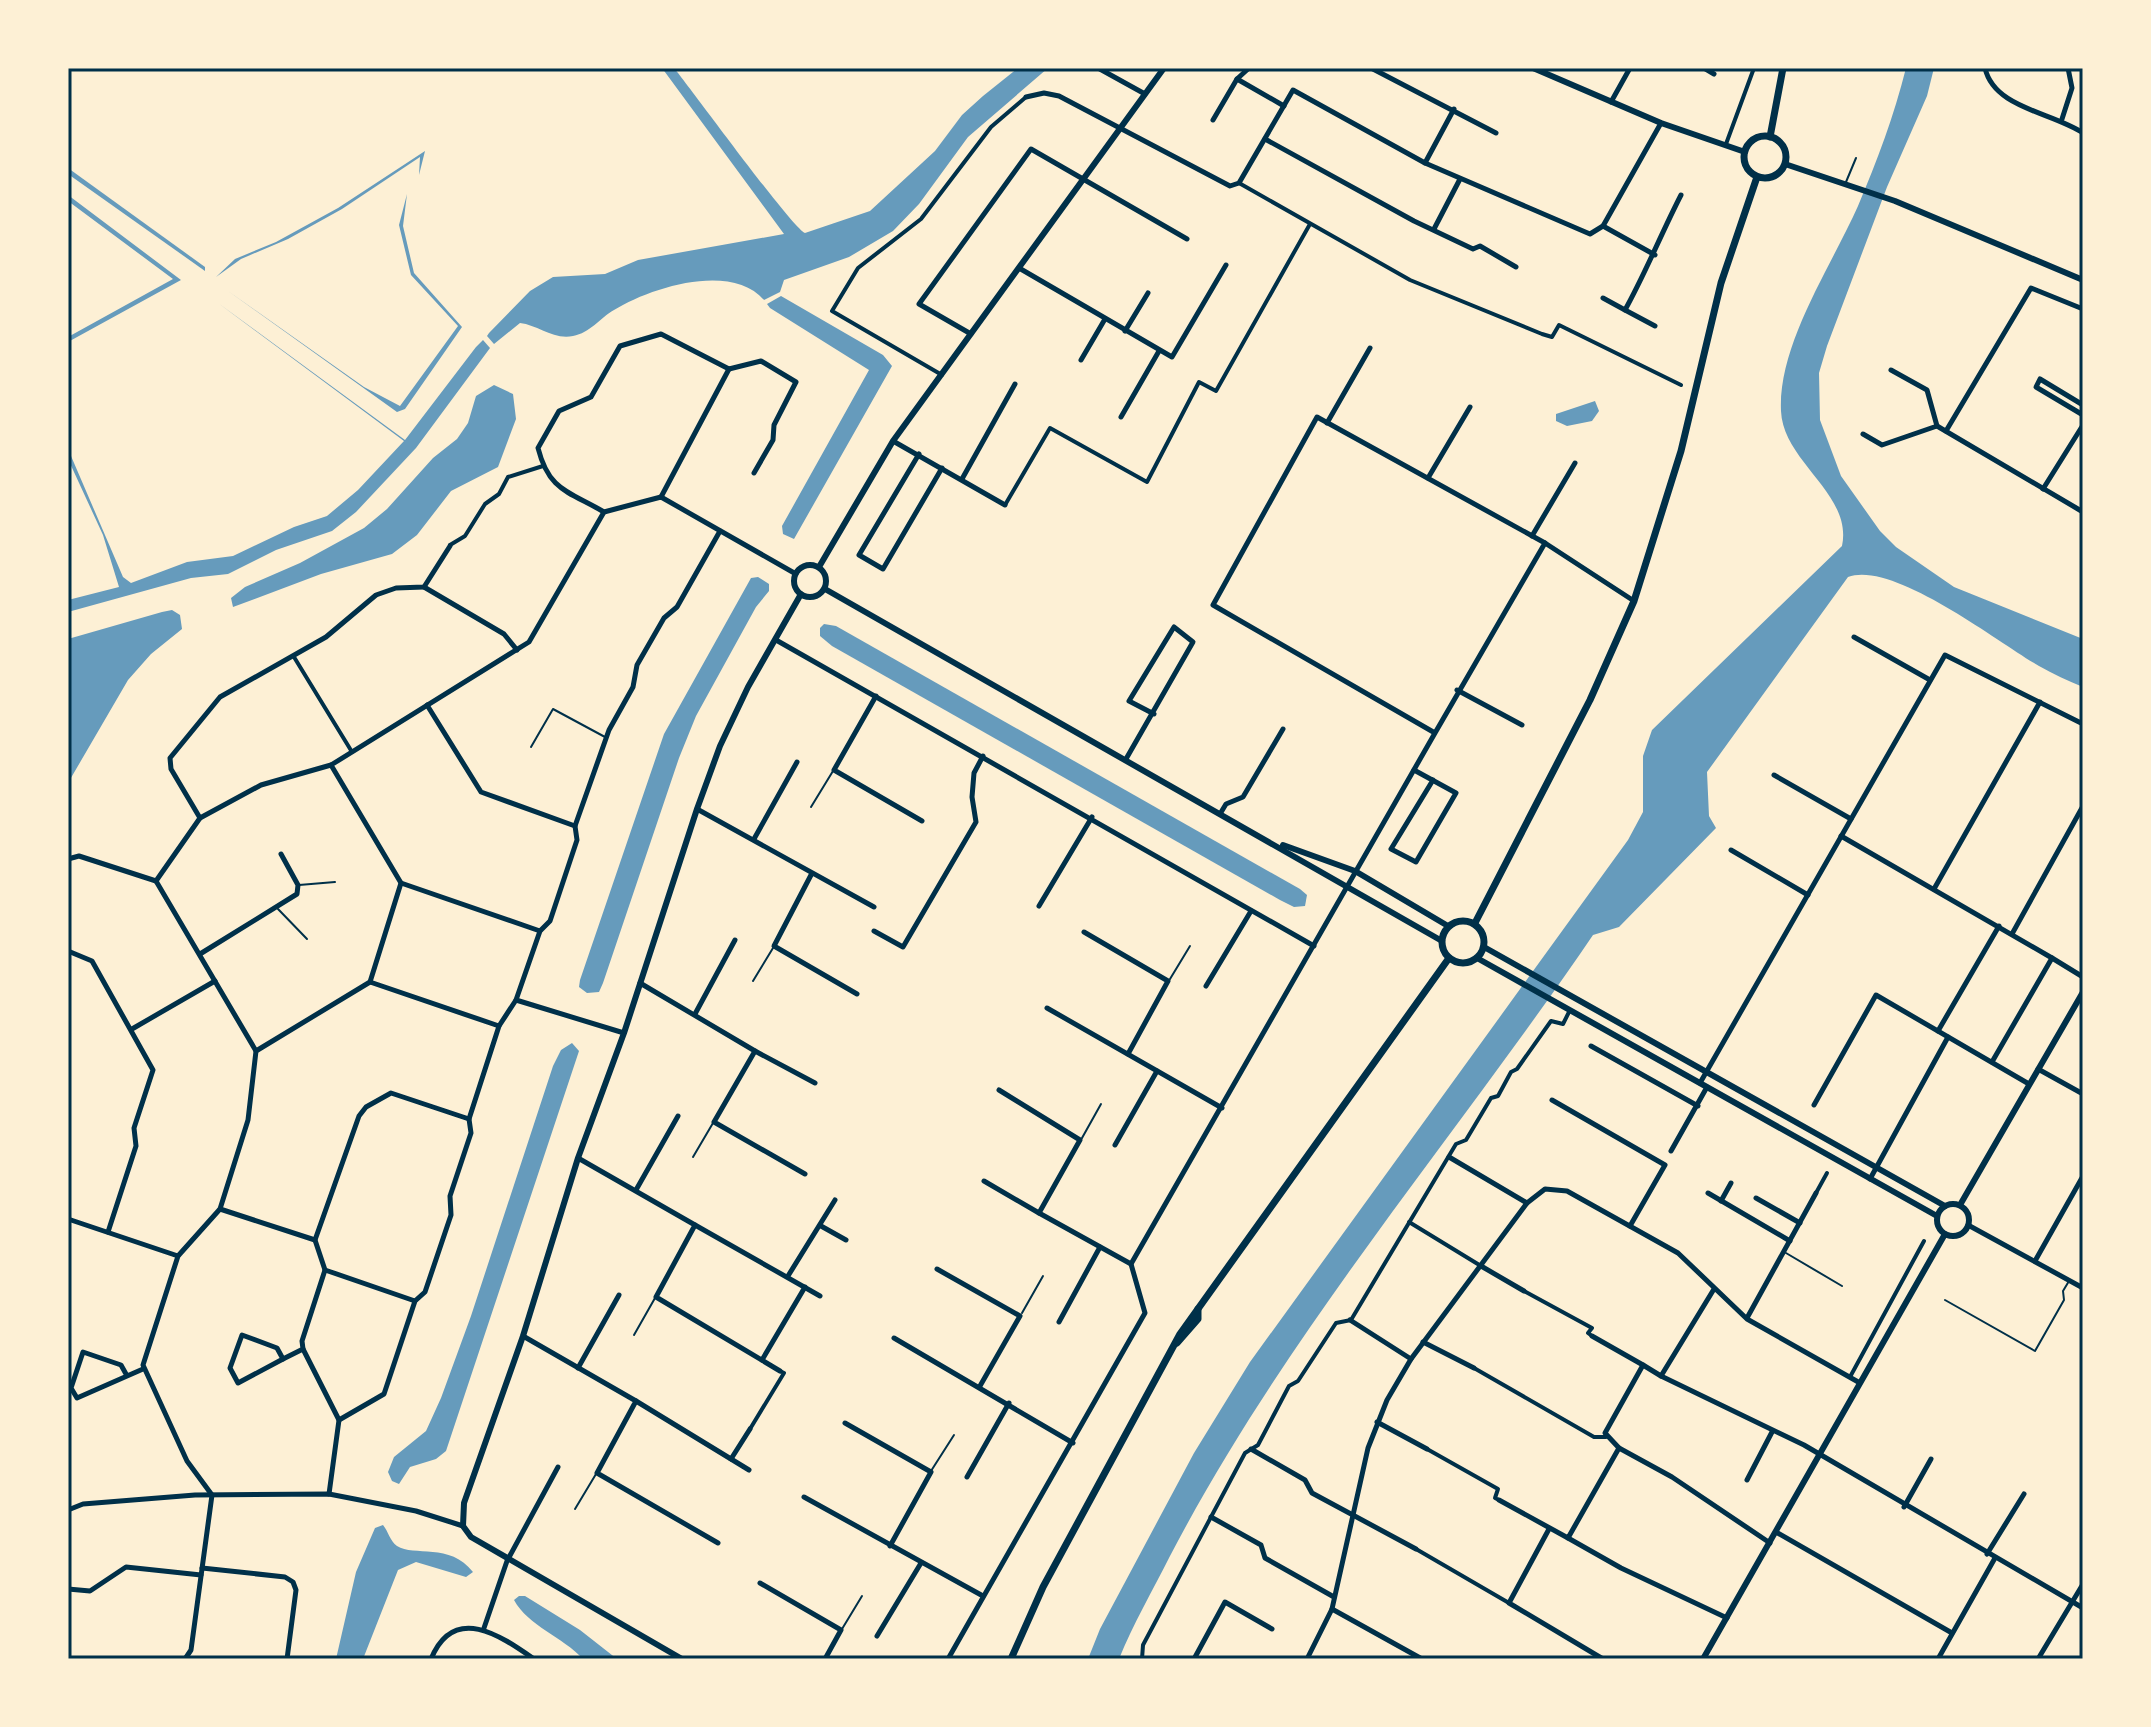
<svg xmlns="http://www.w3.org/2000/svg" width="2151" height="1727" font-family="'Exo 2',sans-serif">
<style>
.water{fill:#669bbc}
.lines{fill:none;stroke-linecap:round;stroke-linejoin:round}
.service{stroke:#003049;stroke-width:2}
.pedestrian{stroke:#003049;stroke-width:4}
.minor{stroke:#003049;stroke-width:5}
.tertiary{stroke:#003049;stroke-width:6}
.secondary{stroke:#003049;stroke-width:7}
.neatline{fill:none;stroke:#003049;stroke-width:3}
</style>
<rect width="100%" height="100%" fill="#fdf0d5"/>
<g class="water">
<path d="M662 68H674C692 90 793 229 805 233L870 211 935 151 962 115 983 96 1018 68H1048L968 137 919 204 893 231 849 257 784 280 780 292 764 300C732 262 651 287 614 310 600 318 590 333 573 336 553 340 538 325 520 323L494 344 487 336 489 333 530 291 553 277 605 274 638 260 784 234Z"/>
<path d="M1906 68H1934L1927 96 1887 187 1827 346 1819 373 1820 420 1841 476 1880 531 1896 547 1954 587 2083 639V687C2068 681 2053 674 2039 666 1999 643 1893 560 1848 577L1707 772 1709 816 1716 828 1619 927 1593 935C1452 1142 1287 1332 1170 1556 1153 1590 1133 1624 1119 1659H1088L1100 1629 1194 1453 1250 1362 1628 840 1643 812V756L1652 730 1842 546C1853 494 1783 462 1781 411 1778 344 1831 267 1858 206 1877 161 1894 116 1906 68Z"/>
<polygon points="425,151 419,175 420,157 342,209 288,239 241,259 216,277 235,259 276,242 338,208"/>
<polygon points="68,168 205,267 205,271 68,174"/>
<polygon points="407,194 403,226 414,273 462,327 405,409 397,412 228,291 364,387 400,406 458,326 411,275 399,225"/>
<polygon points="68,195 181,280 68,342 68,337 173,279 68,201"/>
<polygon points="781,296 883,355 892,366 794,539 783,534 782,526 869,370 770,308 767,304"/>
<polygon points="218,303 405,440 476,347 483,340 490,348 416,448 356,512 332,531 276,550 228,574 191,578 68,612 68,600 119,587 103,535 68,459 68,449 123,577 131,583 187,562 233,556 294,527 327,516 358,490 404,441"/>
<polygon points="494,385 513,394 516,419 498,467 451,491 417,535 392,554 321,574 233,607 231,598 245,587 300,563 364,528 387,509 433,458 457,439 468,423 476,396"/>
<polygon points="1595,401 1599,411 1592,421 1567,426 1556,421 1556,414"/>
<polygon points="758,577 769,584 769,591 756,607 696,716 679,758 603,983 599,992 587,993 579,987 580,980 664,734 751,578"/>
<polygon points="162,612 172,610 180,615 182,629 151,654 128,680 68,783 68,639"/>
<polygon points="824,624 836,626 1300,889 1307,895 1305,906 1294,907 1280,900 832,646 820,636 820,628"/>
<polygon points="572,1043 579,1051 446,1451 436,1459 410,1467 399,1484 392,1481 388,1472 394,1457 426,1431 441,1398 471,1316 553,1066 561,1050"/>
<path d="M383 1525C388 1531 390 1541 397 1546 414 1557 450 1542 473 1572L466 1577 416 1562 398 1570 363 1659H336L356 1572 375 1528Z"/>
<path d="M519 1596H525L580 1630 617 1659H583C563 1637 528 1626 514 1600Z"/>
</g>
<g class="lines">
<g class="service">
<polyline points="1846,182 1856,158"/>
<polyline points="531,747 553,709 605,737"/>
<polyline points="811,807 833,771"/>
<polyline points="299,885 335,882"/>
<polyline points="278,909 307,939"/>
<polyline points="1170,979 1190,946"/>
<polyline points="753,981 773,948"/>
<polyline points="1082,1138 1101,1104"/>
<polyline points="693,1157 713,1123"/>
<polyline points="1786,1253 1842,1286"/>
<polyline points="1945,1300 2035,1351 2064,1300 2063,1291 2069,1281"/>
<polyline points="1022,1313 1043,1276"/>
<polyline points="634,1335 655,1298"/>
<polyline points="931,1471 954,1435"/>
<polyline points="575,1509 596,1474"/>
<polyline points="842,1629 862,1596"/>
</g>
<g class="pedestrian">
<polyline points="1726,144 1754,68"/>
<polyline points="1239,183 1410,280 1542,334 1552,337 1559,325 1681,385"/>
<polyline points="942,375 832,311 858,268 921,219 991,127 1026,97"/>
<polyline points="1005,505 1050,428 1147,482 1199,382 1216,391 1310,224"/>
<polyline points="450,545 465,536 485,504 499,494 508,477 543,466"/>
<polyline points="294,657 352,752"/>
<polyline points="1816,1193 1827,1173"/>
<polyline points="1409,1222 1481,1266"/>
<polyline points="1524,1291 1592,1328 1588,1333 1592,1336"/>
<polyline points="1474,1368 1594,1437 1606,1437"/>
<polyline points="1850,1377 1924,1241"/>
<polyline points="750,1429 784,1373 780,1371"/>
<polyline points="1427,1449 1498,1489 1495,1498 1499,1500"/>
<polyline points="1416,1549 1509,1603"/>
<polyline points="1142,1659 1143,1645 1245,1453 1258,1445 1289,1386 1298,1381 1336,1323 1351,1320 1456,1144 1466,1140 1491,1098 1498,1096 1511,1072 1517,1069 1551,1021 1563,1024 1569,1012"/>
</g>
<g class="minor">
<polyline points="1098,68 1145,94"/>
<polyline points="1371,68 1496,133"/>
<polyline points="1704,68 1714,74"/>
<path d="M1985 68C1994 108 2051 112 2083 133"/>
<polyline points="1237,79 1284,106"/>
<polyline points="1026,97 1044,93 1059,96 1230,186 1239,183 1293,90 1425,163 1590,234 1603,226 1661,123"/>
<polyline points="1611,102 1630,68"/>
<polyline points="2062,119 2072,88 2068,68"/>
<polyline points="1213,120 1237,79 1249,68"/>
<polyline points="1265,139 1414,221 1473,249 1480,246 1516,267"/>
<polyline points="1425,163 1454,109"/>
<polyline points="1603,226 1655,255"/>
<polyline points="1434,229 1460,179"/>
<polyline points="1019,268 1172,357 1226,265"/>
<path d="M1603 298 1625 310C1646 272 1661 234 1681 195"/>
<polyline points="1625,310 1655,326"/>
<polyline points="1125,331 1148,293"/>
<polyline points="971,334 919,304 1031,149 1187,239"/>
<polyline points="1081,360 1105,319"/>
<polyline points="2083,405 2040,379 2036,387 2083,415"/>
<polyline points="1121,417 1159,351"/>
<polyline points="1327,423 1370,348"/>
<polyline points="1937,426 2083,512"/>
<polyline points="1946,431 2031,288 2083,309"/>
<polyline points="1863,434 1882,445 1937,426 1927,390 1891,370"/>
<polyline points="893,441 1005,505"/>
<polyline points="919,454 859,555 883,569 942,468"/>
<polyline points="1428,478 1470,407"/>
<polyline points="962,479 1015,384"/>
<polyline points="2043,489 2083,425"/>
<polyline points="661,497 729,369"/>
<path d="M604 512C568 491 549 491 538 448L559 411 591 397 620 346 661 334 729 369 761 361 796 382 774 425 773 440 754 473"/>
<polyline points="1532,536 1575,463"/>
<polyline points="1545,543 1634,601"/>
<polyline points="424,587 504,634 517,650"/>
<polyline points="1854,637 1930,680"/>
<polyline points="776,640 1314,946"/>
<polyline points="1457,690 1522,725"/>
<polyline points="876,696 834,770 922,821"/>
<polyline points="427,705 481,792 575,826"/>
<polyline points="1126,759 1193,642 1174,627 1129,701 1154,714"/>
<polyline points="1414,770 1456,793 1416,862 1391,849 1433,780"/>
<polyline points="1774,775 1851,819"/>
<polyline points="697,809 874,907"/>
<polyline points="1220,814 1226,804 1243,797 1283,729"/>
<polyline points="200,818 261,785 331,765"/>
<polyline points="1841,836 2052,958 1992,1062"/>
<polyline points="754,839 797,762"/>
<polyline points="1731,850 1808,895"/>
<polyline points="68,859 79,856 156,881 200,818 171,769 170,758 220,697 326,637 376,595 396,588 424,587 450,546"/>
<polyline points="811,875 774,946 857,994"/>
<polyline points="156,881 256,1051"/>
<polyline points="401,883 540,931"/>
<polyline points="1934,889 2040,702"/>
<polyline points="1039,906 1092,817"/>
<polyline points="874,931 903,947 976,822 972,797 974,773 983,756"/>
<polyline points="1084,932 1168,981 1128,1054"/>
<polyline points="2012,934 2083,806"/>
<polyline points="68,951 92,961 153,1070 134,1128 136,1146 108,1232"/>
<polyline points="200,954 297,894 298,885 281,854"/>
<polyline points="2052,958 2083,977"/>
<polyline points="370,982 499,1026"/>
<polyline points="640,983 755,1051 714,1122 805,1174"/>
<polyline points="1206,986 1251,911"/>
<polyline points="516,1000 624,1033"/>
<polyline points="1047,1008 1222,1108"/>
<polyline points="695,1014 735,940"/>
<polyline points="132,1029 215,981"/>
<polyline points="1938,1031 1999,926"/>
<polyline points="1591,1046 1698,1106"/>
<polyline points="755,1051 815,1083"/>
<polyline points="2038,1069 2083,1094"/>
<polyline points="1700,1083 1945,655 2083,724"/>
<polyline points="1552,1100 1665,1165 1630,1226"/>
<polyline points="1814,1105 1876,995 2029,1084"/>
<polyline points="1115,1145 1157,1071"/>
<polyline points="1671,1151 1707,1087"/>
<polyline points="1449,1157 1527,1203"/>
<polyline points="578,1158 695,1225 656,1297 780,1371"/>
<polyline points="1870,1179 1948,1037"/>
<polyline points="984,1181 1039,1213"/>
<polyline points="636,1190 678,1116"/>
<polyline points="1708,1193 1790,1241"/>
<polyline points="1756,1198 1800,1223"/>
<polyline points="1721,1201 1731,1183"/>
<polyline points="220,1209 315,1240"/>
<polyline points="68,1219 178,1256"/>
<polyline points="695,1225 820,1296"/>
<polyline points="1968,1225 2083,1288"/>
<polyline points="821,1226 846,1240"/>
<polyline points="2035,1261 2083,1176"/>
<polyline points="1131,1264 1435,733 1545,543 1317,417 1213,605 1435,733"/>
<polyline points="1481,1266 1524,1291"/>
<polyline points="937,1269 1020,1316 980,1386"/>
<polyline points="325,1270 415,1301"/>
<polyline points="788,1276 835,1200"/>
<polyline points="1714,1289 1661,1376 1804,1445 2083,1608"/>
<polyline points="1747,1318 1816,1193"/>
<polyline points="1350,1320 1411,1359"/>
<polyline points="1059,1322 1100,1247"/>
<polygon points="242,1335 277,1348 283,1359 238,1383 230,1368"/>
<polyline points="523,1336 636,1401 597,1473 718,1543"/>
<polyline points="1592,1336 1643,1365"/>
<polyline points="894,1338 1073,1443"/>
<polyline points="1423,1342 1474,1368"/>
<polyline points="303,1349 339,1420 329,1494"/>
<polyline points="283,1359 303,1349 302,1341 325,1270 315,1240 359,1116 366,1107 391,1093 469,1119"/>
<polyline points="762,1360 805,1287"/>
<polyline points="578,1368 619,1295"/>
<polyline points="126,1374 121,1365 83,1352 71,1388 77,1398 143,1369"/>
<polyline points="636,1401 749,1470"/>
<polyline points="339,1420 384,1394 415,1301 425,1292 451,1215 450,1196 471,1133 469,1119 499,1026 516,1000 540,931 550,921 577,840 575,826 609,730 633,687 637,665 664,618 677,607 720,531"/>
<polyline points="1377,1422 1427,1449"/>
<polyline points="845,1423 931,1472 890,1546"/>
<polyline points="1619,1448 1672,1477 1770,1543"/>
<polyline points="1251,1449 1305,1480 1312,1493 1416,1549"/>
<polyline points="731,1459 750,1429"/>
<polyline points="967,1477 1009,1403"/>
<polyline points="1747,1480 1772,1432"/>
<polyline points="212,1495 187,1461 143,1365 178,1256 220,1209 248,1120 256,1051 370,982 401,883 331,765 529,642 604,512 661,497 796,574"/>
<polyline points="804,1497 983,1596"/>
<polyline points="1499,1500 1568,1538 1619,1448 1605,1433 1643,1365 1661,1376"/>
<polyline points="1904,1507 1931,1459"/>
<polyline points="68,1510 83,1504 195,1495 329,1494 416,1511 463,1526"/>
<polyline points="1211,1517 1261,1545 1265,1558 1334,1597"/>
<polyline points="1549,1529 1509,1603 1603,1659"/>
<polyline points="1776,1532 1952,1633"/>
<polyline points="1568,1538 1621,1568 1727,1618"/>
<polyline points="1987,1554 2024,1494"/>
<polyline points="202,1568 285,1577 293,1582 296,1590 287,1659"/>
<polyline points="760,1583 841,1630 825,1659"/>
<polyline points="68,1589 90,1591 126,1567 201,1575"/>
<polyline points="1332,1609 1422,1659"/>
<polyline points="484,1628 507,1561 558,1467"/>
<polyline points="877,1636 921,1563"/>
<polyline points="185,1659 191,1650 212,1495"/>
<path d="M431 1659C454 1603 501 1636 534 1659"/>
<polyline points="948,1659 1145,1313 1131,1264 1039,1213 1080,1140 999,1090"/>
<polyline points="1194,1659 1225,1602 1272,1629"/>
<polyline points="1307,1659 1332,1609 1368,1448 1387,1400 1411,1359 1527,1203 1545,1189 1567,1191 1678,1253 1747,1319 1860,1383"/>
<polyline points="1938,1659 1995,1558"/>
<polyline points="2038,1659 2083,1584"/>
</g>
<g class="tertiary">
<polyline points="1533,68 1661,123 1745,152"/>
<polyline points="1785,164 1895,201 2083,280"/>
<circle cx="810" cy="581" r="16"/>
<polyline points="819,567 893,441 1164,68"/>
<polyline points="825,589 1442,941"/>
<polyline points="1283,845 1355,871 1448,926"/>
<polyline points="1484,947 1945,1206"/>
<polyline points="1477,958 1937,1216"/>
<circle cx="1953" cy="1220" r="16"/>
<polyline points="1960,1205 2083,992"/>
<polyline points="682,1659 471,1537 463,1526 464,1503 523,1336 578,1158 624,1033 697,809 720,746 748,687 801,594"/>
<polyline points="1703,1659 1945,1234"/>
</g>
<g class="secondary">
<circle cx="1765" cy="157" r="21"/>
<polyline points="1770,137 1783,68"/>
<circle cx="1463" cy="942" r="21"/>
<polyline points="1475,923 1590,700 1634,601 1681,451 1721,283 1757,177"/>
<polyline points="1177,1343 1198,1319 1198,1309"/>
<polyline points="1011,1659 1043,1587 1180,1334 1449,958"/>
</g>
</g>
<rect width="2151" height="1727" fill="none" stroke="#fdf0d5" stroke-width="140"/>
<rect x="70" y="70" width="2011" height="1587" class="neatline"/>
</svg>
